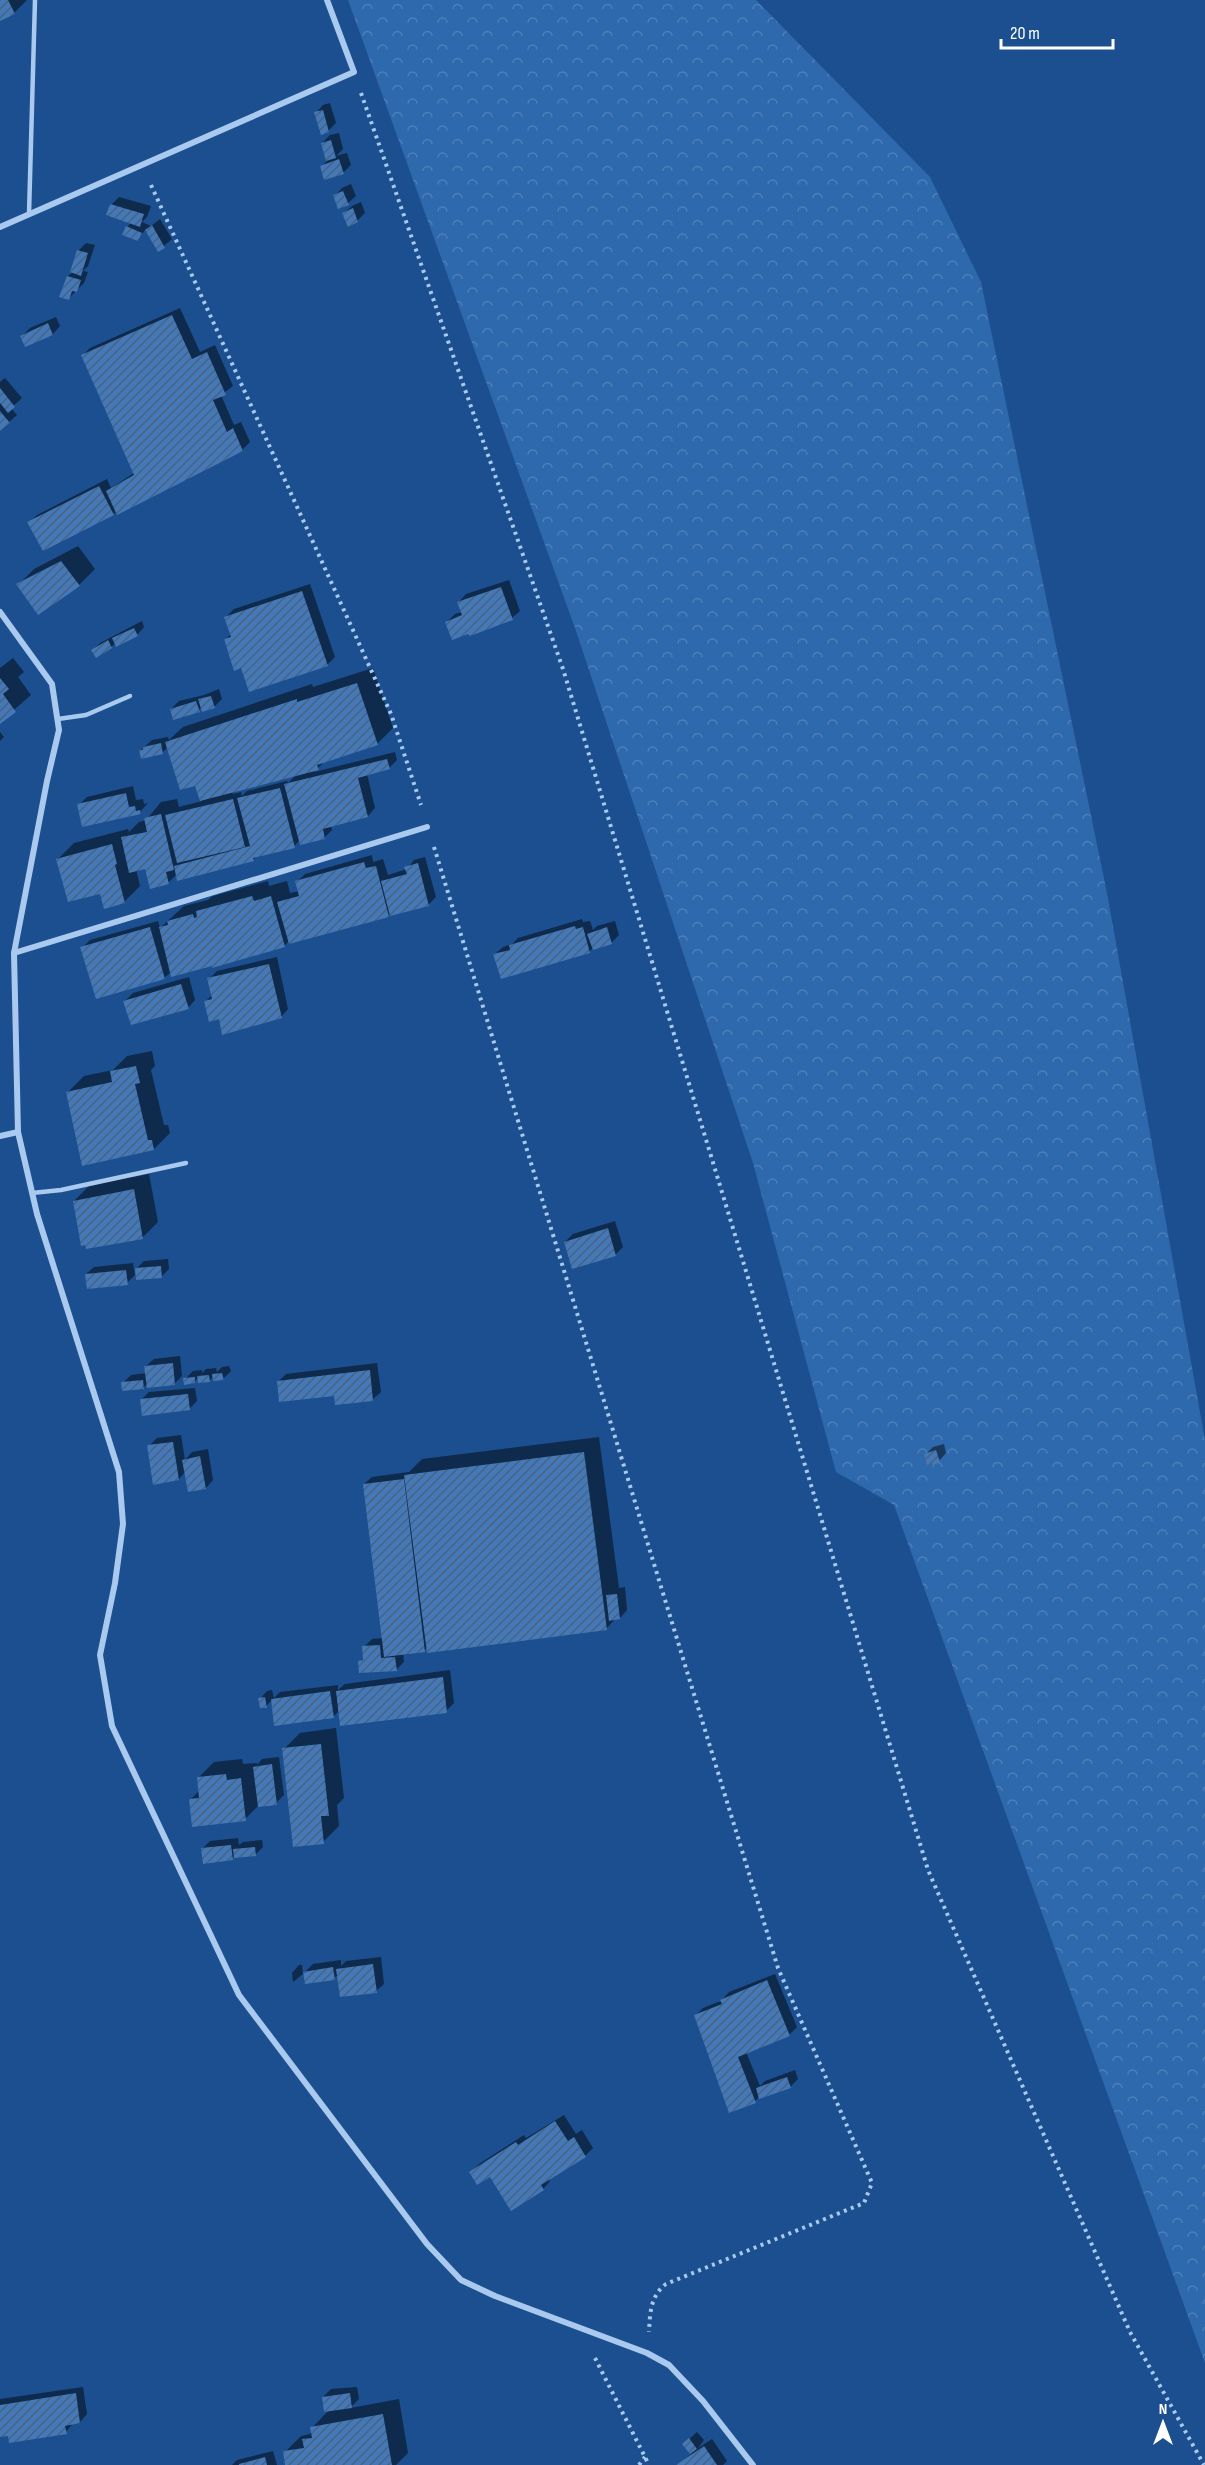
<svg xmlns="http://www.w3.org/2000/svg" width="1205" height="2465" font-family="'Sofia Sans Condensed',sans-serif">
<style>
.forest{fill:url(#forest-crowns)}
.shadow{fill:#0007;fill-rule:evenodd}
.building{fill:url(#building-hatch)}
.lines{fill:none;stroke-linecap:round;stroke-linejoin:round}
.path{stroke:#a9c9ee;stroke-width:4;stroke-dasharray:3 4.5;stroke-linecap:butt}
.lane{stroke:#a9c9ee;stroke-width:4.5}
.street{stroke:#a9c9ee;stroke-width:6}
</style>
<defs>
<pattern id="forest-crowns" width="20" height="18" patternUnits="userSpaceOnUse" patternTransform="scale(1.5)"><rect width="20" height="18" fill="#2e69ad"/><path d="M2 6a3 3 0 1 1 6 0M12 15a3 3 0 1 1 6 0" fill="none" stroke="#4d80b9"/></pattern>
<pattern id="building-hatch" width="6" height="6" patternUnits="userSpaceOnUse" patternTransform="scale(1.5)"><rect width="6" height="6" fill="#4478b7"/><path d="M-1 1l2-2M0 6l6-6M5 7l2-2" fill="none" stroke="#486282"/></pattern>
</defs>
<rect width="100%" height="100%" fill="#1b4f8f"/>
<polygon class="forest" points="348,0 756,0 930,177 981,282 1107,893 1205,1440 1205,2363 894,1505 836,1472 753,1163 575,628"/>
<g class="shadow">
<polygon points="0,0 27,0 14,13 0,19"/>
<polygon points="330,103 336,123 328,131 316,113 323,105"/>
<polygon points="339,133 343,149 336,156 347,153 351,165 343,173 322,166 327,161 322,143 330,135"/>
<polygon points="351,184 356,196 348,203 335,196 342,188"/>
<polygon points="119,197 151,206 147,217 142,222 151,226 160,219 172,239 159,250 146,229 137,240 127,227 132,222 108,214 112,204"/>
<polygon points="361,202 365,213 357,221 344,213 352,206"/>
<polygon points="86,243 95,245 88,266 83,271 88,272 84,283 68,299 68,276 73,272 79,250"/>
<polygon points="180,308 200,352 215,345 233,386 221,395 234,425 241,422 250,442 242,450 113,514 29,523 37,515 107,479 111,488 134,473 83,355 90,348"/>
<polygon points="56,317 60,326 53,334 22,336 30,328"/>
<polygon points="5,378 22,398 11,408 17,415 0,430 0,382"/>
<polygon points="78,546 95,569 79,585 38,613 18,585 34,569"/>
<polygon points="509,580 520,611 512,618 447,622 455,614 462,612 459,602 466,594"/>
<polygon points="310,584 335,657 327,665 242,666 226,639 231,634 226,617 234,609"/>
<polygon points="142,621 144,627 137,635 116,643 111,647 93,650 100,643"/>
<polygon points="13,658 24,672 18,677 31,695 0,722 0,668"/>
<path d="M373 668 393 728 377 744 325 761 314 772 395 752 397 760 389 768 367 774 375 808 368 816 331 825 332 830 324 838 300 840 294 846 257 856 253 860 177 874 168 883 146 867 136 869 140 886 124 902 101 892 58 859 74 843 128 829 129 832 139 822 146 820 161 802 177 799 179 807 202 801 196 784 168 747 162 753 140 751 152 740 168 737 169 740 183 727 312 684 313 687ZM297 774 288 783 287 781 247 791 242 796 241 792 233 794 232 791Z"/>
<polygon points="219,689 222,699 214,707 202,707 199,710 171,709 179,701 204,695"/>
<polygon points="0,732 4,737 0,741"/>
<polygon points="133,786 136,800 143,799 144,804 148,803 140,812 79,805 87,797"/>
<polygon points="372,855 373,862 383,859 388,875 407,869 414,860 425,857 436,897 429,904 289,941 284,946 213,965 171,972 164,978 82,948 90,940 158,921 160,928 184,906 208,900 213,896 268,881 269,886 287,881 290,893 300,891 297,882 305,874"/>
<polygon points="582,919 583,922 590,921 593,930 597,926 615,921 619,935 611,943 594,947 590,951 502,978 495,954 503,947 512,944 518,938"/>
<polygon points="277,957 288,1009 281,1017 220,1017 206,1001 213,994 209,979 217,971"/>
<polygon points="189,977 195,1000 188,1008 125,1001 133,993"/>
<polygon points="152,1051 155,1066 151,1070 164,1125 168,1125 170,1133 154,1149 68,1092 84,1076 113,1070 127,1056"/>
<polygon points="149,1174 158,1222 142,1238 74,1201 90,1185"/>
<polygon points="615,1221 623,1247 615,1255 565,1242 573,1234"/>
<polygon points="168,1259 169,1269 161,1277 137,1268 144,1261"/>
<polygon points="133,1263 135,1275 127,1283 86,1274 94,1267"/>
<polygon points="180,1356 182,1376 174,1384 148,1383 144,1387 123,1383 131,1375 147,1373 146,1366 154,1359"/>
<polygon points="377,1363 381,1392 373,1399 336,1394 279,1381 286,1374"/>
<polygon points="229,1366 231,1371 223,1379 214,1376 209,1381 198,1378 194,1382 185,1379 193,1371 202,1370 202,1373 206,1369 216,1368 217,1372 222,1367"/>
<polygon points="195,1388 197,1401 189,1409 141,1400 149,1392"/>
<polygon points="181,1435 185,1460 192,1452 208,1449 213,1480 206,1488 186,1471 179,1479 149,1446 157,1438"/>
<polygon points="599,1437 619,1588 625,1587 627,1610 620,1618 616,1618 606,1629 428,1647 424,1651 403,1653 404,1662 396,1670 360,1662 365,1657 364,1647 372,1639 383,1638 364,1484 372,1477 409,1472 422,1459"/>
<polygon points="944,1444 946,1453 939,1461 925,1455 933,1447"/>
<polygon points="450,1670 454,1703 446,1711 340,1710 333,1717 272,1700 266,1706 260,1699 267,1691 272,1690 274,1698 280,1692 338,1685 338,1690 345,1684"/>
<polygon points="336,1728 344,1798 337,1805 339,1826 323,1842 284,1749 300,1733"/>
<polygon points="279,1757 284,1795 276,1803 259,1805 245,1819 191,1799 200,1790 198,1778 214,1762 242,1759 243,1764 257,1763 257,1765 262,1759"/>
<polygon points="238,1838 239,1845 243,1842 262,1840 263,1847 255,1855 235,1856 232,1859 202,1849 210,1841"/>
<polygon points="381,1957 384,1984 376,1991 339,1974 334,1978 305,1972 313,1964 341,1960 341,1966 346,1961"/>
<polygon points="299,1965 302,1965 303,1974 293,1982 292,1973"/>
<polygon points="775,1974 797,2027 789,2035 746,2052 760,2086 765,2081 795,2070 798,2079 790,2087 759,2097 755,2101 695,2016 703,2008 721,2001 729,1992"/>
<polygon points="564,2115 576,2134 582,2130 593,2148 585,2156 549,2178 550,2181 543,2189 471,2172 479,2164 524,2135 526,2138"/>
<polygon points="83,2387 87,2414 80,2422 73,2423 66,2432 0,2435 0,2399"/>
<polygon points="357,2387 359,2399 350,2408 399,2399 408,2453 396,2465 287,2465 285,2452 301,2436 310,2434 312,2432 312,2428 329,2410 323,2397 331,2389"/>
<polygon points="697,2432 704,2440 698,2448 712,2439 727,2461 723,2465 678,2465 691,2454 684,2444"/>
<polygon points="273,2451 277,2465 232,2465 237,2460"/>
</g>
<g class="building">
<polygon points="0,0 8,0 15,14 0,21"/>
<polygon points="323,110 329,132 321,135 314,112"/>
<polygon points="331,140 336,158 326,161 321,143"/>
<polygon points="339,159 344,174 324,180 320,166"/>
<polygon points="343,191 349,205 338,209 333,195"/>
<polygon points="110,204 144,214 140,227 106,215"/>
<polygon points="353,208 358,222 348,227 342,213"/>
<polygon points="152,225 165,248 158,252 145,230"/>
<polygon points="126,226 142,233 138,241 122,235"/>
<polygon points="77,250 88,253 81,276 70,272"/>
<polygon points="67,276 81,280 77,292 72,291 69,300 59,297"/>
<polygon points="172,315 192,359 207,352 226,395 213,400 227,432 233,428 243,451 117,515 106,491 134,475 81,355"/>
<polygon points="48,323 53,335 25,347 20,336"/>
<polygon points="0,388 15,407 8,413 0,403"/>
<polygon points="0,411 10,423 0,431"/>
<polygon points="99,486 114,515 43,551 27,522"/>
<polygon points="61,561 80,586 38,615 16,584"/>
<polygon points="501,587 513,620 470,636 468,634 452,640 445,622 462,615 457,602"/>
<polygon points="302,591 328,666 249,692 241,668 234,671 224,639 231,637 224,617"/>
<polygon points="134,628 138,636 116,647 112,638"/>
<polygon points="108,640 112,648 96,658 91,650"/>
<polygon points="0,678 9,689 3,694 16,712 0,724"/>
<polygon points="357,683 378,745 317,765 319,770 200,801 195,786 180,790 165,742 297,699 297,702"/>
<polygon points="211,696 215,708 202,712 198,699"/>
<polygon points="196,701 200,712 173,720 170,709"/>
<polygon points="161,743 163,754 141,759 139,750 143,750 143,747"/>
<polygon points="387,759 390,769 358,778 368,817 323,829 325,839 300,845 284,784"/>
<polygon points="280,788 295,848 253,858 254,861 177,881 174,866 250,846 237,798"/>
<polygon points="126,793 129,807 135,806 136,811 140,810 141,814 82,827 77,804"/>
<polygon points="233,799 245,847 177,863 165,815"/>
<polygon points="161,814 174,870 166,872 169,884 150,889 145,869 129,873 121,837 147,832 144,818"/>
<polygon points="112,844 117,864 115,865 125,903 104,909 100,894 68,902 56,859"/>
<polygon points="364,862 366,868 376,866 389,917 289,944 277,902 299,896 295,881"/>
<polygon points="418,863 429,906 390,916 381,881 407,874 404,867"/>
<polygon points="252,896 254,901 271,896 285,947 212,968 212,966 171,977 159,927 168,925 167,921 193,914 194,918 197,917 196,911"/>
<polygon points="575,926 576,929 583,927 590,953 501,979 493,954 510,950 509,945"/>
<polygon points="150,927 165,979 96,999 80,947"/>
<polygon points="607,927 612,944 593,950 587,934"/>
<polygon points="269,964 282,1018 222,1035 219,1019 209,1022 204,1001 212,999 207,978"/>
<polygon points="181,984 189,1009 131,1025 123,1001"/>
<polygon points="136,1066 140,1083 135,1084 148,1140 152,1140 154,1150 82,1166 66,1092 112,1082 110,1071"/>
<polygon points="134,1189 143,1239 86,1249 85,1245 81,1246 73,1201"/>
<polygon points="608,1228 616,1256 572,1269 564,1242"/>
<polygon points="161,1266 162,1278 136,1280 135,1268"/>
<polygon points="126,1270 128,1285 87,1289 85,1274"/>
<polygon points="173,1363 175,1385 147,1388 144,1366"/>
<polygon points="370,1370 373,1401 335,1405 334,1396 279,1402 277,1381"/>
<polygon points="222,1373 224,1380 213,1381 212,1374"/>
<polygon points="209,1375 210,1382 198,1383 197,1376"/>
<polygon points="195,1377 195,1383 184,1385 183,1378"/>
<polygon points="143,1380 144,1389 122,1391 121,1382"/>
<polygon points="188,1394 190,1410 142,1416 140,1399"/>
<polygon points="173,1442 179,1480 153,1485 147,1445"/>
<polygon points="936,1450 940,1462 927,1465 924,1454"/>
<polygon points="584,1452 607,1630 427,1653 404,1475"/>
<polygon points="200,1456 206,1489 188,1492 182,1460"/>
<polygon points="404,1479 425,1652 384,1657 363,1484"/>
<polygon points="617,1594 620,1619 609,1621 606,1595"/>
<polygon points="380,1645 381,1658 395,1657 397,1671 359,1673 358,1661 363,1660 362,1646"/>
<polygon points="443,1677 447,1713 340,1726 336,1691"/>
<polygon points="330,1691 334,1718 274,1726 271,1699"/>
<polygon points="265,1697 267,1708 260,1708 258,1698"/>
<polygon points="321,1744 329,1816 321,1816 324,1844 293,1847 282,1748"/>
<polygon points="272,1764 277,1805 258,1807 253,1767"/>
<polygon points="226,1774 227,1780 241,1778 246,1821 192,1827 189,1799 199,1798 197,1777"/>
<polygon points="231,1845 233,1860 203,1864 201,1848"/>
<polygon points="255,1847 256,1856 234,1858 233,1849"/>
<polygon points="373,1964 377,1993 340,1997 336,1969"/>
<polygon points="333,1967 335,1980 305,1984 303,1972"/>
<polygon points="767,1980 790,2036 738,2057 756,2103 729,2113 694,2015 722,2004 720,2000"/>
<polygon points="787,2077 791,2088 759,2099 756,2088"/>
<polygon points="555,2121 568,2141 574,2137 586,2157 541,2185 544,2190 511,2211 490,2177 477,2185 469,2172 516,2142 518,2145"/>
<polygon points="76,2393 80,2423 65,2426 67,2434 9,2443 8,2436 0,2437 0,2405"/>
<polygon points="350,2393 352,2408 324,2412 322,2397"/>
<polygon points="383,2414 392,2465 285,2465 283,2451 304,2448 302,2439 312,2438 310,2427"/>
<polygon points="689,2438 697,2449 690,2454 682,2444"/>
<polygon points="704,2446 717,2465 676,2465"/>
<polygon points="265,2457 267,2465 239,2465 239,2464"/>
</g>
<g class="lines">
<g class="path">
<polyline points="361,93 563,669 928,1870 1130,2332 1204,2465"/>
<polyline points="151,185 391,714 421,805"/>
<path d="M434 847 778 1968 872 2183 864 2203 666 2284C650 2296 650 2314 649 2332"/>
<polyline points="595,2358 649,2465"/>
<polyline points="639,2465 645,2457"/>
</g>
<g class="lane">
<polyline points="29,214 35,0"/>
<polyline points="58,719 86,715 130,696"/>
<polyline points="32,1193 61,1190 186,1163"/>
</g>
<g class="street">
<polyline points="0,227 354,72 327,0"/>
<polyline points="0,612 52,684 59,730 47,781 14,953 18,1132 37,1214 119,1472 123,1524 115,1583 100,1655 112,1726 239,1995 427,2244 461,2280 495,2296 647,2353 669,2365 703,2401 753,2465"/>
<polyline points="14,953 427,827"/>
<polyline points="0,1136 18,1132"/>
</g>
</g>
<g transform="translate(1163 2423)" stroke="#1b4f8f" stroke-width="4.5" paint-order="stroke">
<path d="M0-4.5L10 22L0 15L-10 22Z" fill="#ffffff"/>
<text y="-9" font-size="16" font-weight="bold" text-anchor="middle" fill="#ffffff">N</text>
</g>
<path d="M1001 39v9h112v-9" fill="none" stroke="#ffffff" stroke-width="3"/>
<text x="1010" y="39" font-size="18" fill="#ffffff" stroke="#1b4f8f" stroke-width="4.5" paint-order="stroke">20 m</text>
</svg>
